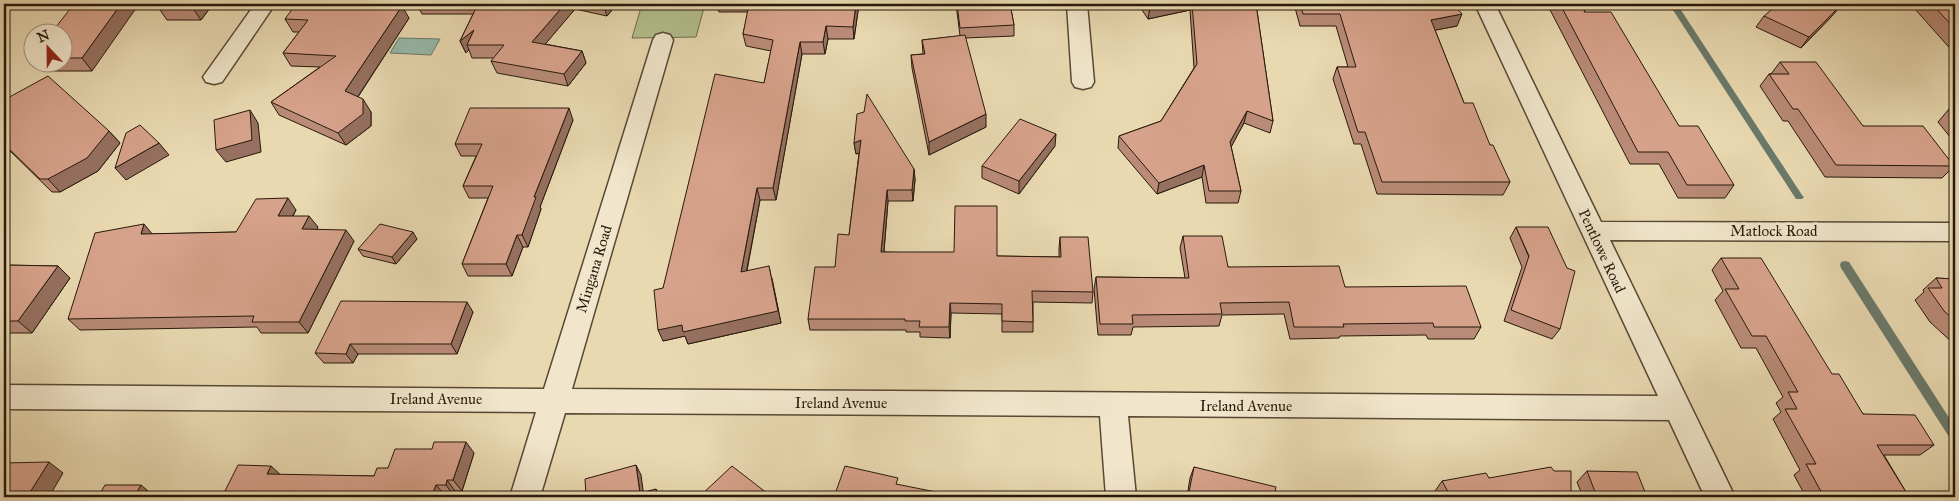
<svg xmlns="http://www.w3.org/2000/svg" width="1959" height="501" font-family="'IM FELL Great Primer',serif">
<style>
.green{fill:#b3c08e;stroke:#6d6c4c}
.water{fill:#97baab;stroke:#6a7a6b}
.lines{fill:none;stroke-linecap:round;stroke-linejoin:round}
.stream{fill:#6a7a6b;fill-rule:evenodd}
.minor-casing{stroke:#584934;stroke-width:3}
.minor{fill:#f1e6cc;fill-rule:evenodd}
.wall{fill:#b98b78;stroke:#27190b}
.shaded-wall{fill:#967161;stroke:#27190b}
.building{fill:#d7a28b;stroke:#27190b}
.labels{text-anchor:middle;dominant-baseline:central;stroke-width:5;stroke-linejoin:round;paint-order:stroke}
.street-label{font-size:15px;fill:#27190b;stroke:#f1e6cc}
</style>
<rect width="100%" height="100%" fill="#e9d9b1"/>
<filter id="stains"><feTurbulence type="fractalNoise" baseFrequency=".004" numOctaves="4"/><feColorMatrix values="0 0 0 0 .2 0 0 0 0 .09 0 0 0 0 .02 0 0 0 .5 -.17"/></filter>
<radialGradient id="worn" r=".72"><stop offset=".6" stop-color="#630" stop-opacity="0"/><stop offset="1" stop-color="#630" stop-opacity=".3"/></radialGradient>
<polygon class="green" points="642,4 705,4 696,37 632,38"/>
<polygon class="water" points="399,38 440,39 431,55 390,53"/>
<g class="lines">
<g class="stream">
<polygon points="1669,4 1677,4 1802,195 1804,197 1802,199 1796,199"/>
<polygon points="1845,261 1849,262 1955,427 1955,441 1951,440 1841,268 1840,265 1841,262"/>
</g>
<g class="minor-casing">
<g id="minor">
<polygon points="255,4 275,4 222,82 214,84 206,82 203,77"/>
<polygon points="1067,4 1087,4 1094,82 1091,87 1083,89 1075,87 1072,82"/>
<polygon points="1475,4 1495,4 1601,222 1955,223 1955,241 1610,240 1735,497 1705,497 1669,420 1128,416 1136,497 1106,497 1100,416 565,413 540,497 510,497 536,412 4,409 4,385 544,389 653,40 656,35 663,33 670,35 673,40 572,389 1658,396"/>
</g>
</g>
<use href="#minor" class="minor"/>
</g>
<g class="wall">
<polygon points="74,4 92,71 42,71 35,62 62,62 62,32"/>
<polygon points="161,4 213,4 201,20 167,20 158,7"/>
<polygon points="417,4 617,4 607,16 575,9 545,44 582,51 586,63 568,86 497,73 491,61 494,58 472,58 469,50 466,53 460,41 473,14 422,14"/>
<polygon points="717,4 859,4 854,39 828,39 825,54 802,54 776,200 760,200 747,271 772,278 781,323 688,344 685,336 663,341 663,288 764,83 771,51 746,46 743,34 748,12 719,12"/>
<polygon points="956,4 1010,4 1014,25 1014,36 965,38 986,127 929,155 912,68 911,55 923,54 922,40 960,36"/>
<polygon points="1138,4 1256,4 1273,121 1270,133 1244,123 1231,146 1241,191 1238,203 1206,203 1202,177 1157,194 1118,148 1119,136 1161,121 1194,68 1190,10 1148,19"/>
<polygon points="1294,4 1453,4 1457,26 1435,30 1464,103 1490,145 1510,182 1503,195 1377,194 1361,144 1354,144 1333,79 1337,67 1348,67 1336,26 1300,26"/>
<polygon points="1547,4 1588,4 1584,12 1679,126 1734,185 1725,198 1678,198 1659,164 1630,164"/>
<polygon points="1901,4 1955,4 1955,54 1914,8 1901,5"/>
<polygon points="357,5 409,18 358,97 371,112 371,126 346,145 279,115 271,102 320,67 291,66 283,53 299,32 293,32 285,19"/>
<polygon points="1834,14 1801,48 1756,27 1764,16"/>
<polygon points="1780,62 1863,126 1954,166 1942,178 1825,177 1788,121 1783,121 1760,86 1769,74 1771,74"/>
<polygon points="4,100 109,131 120,143 98,171 60,192 52,192 6,147 4,149"/>
<polygon points="1949,109 1955,109 1955,143 1938,122"/>
<polygon points="573,120 540,207 541,209 528,247 523,247 512,276 468,276 462,264 488,198 469,198 463,186 476,156 461,156 455,144"/>
<polygon points="854,143 914,169 915,180 913,201 888,201 884,252 997,256 1059,257 1059,248 1060,237 1093,292 1092,303 1033,302 1033,332 1002,332 1002,314 951,313 950,338 920,337 920,332 906,332 906,330 810,330 808,319 835,267 849,235 859,153 856,154"/>
<polygon points="1055,146 1019,194 982,178 982,166"/>
<polygon points="296,210 293,216 318,227 316,229 354,241 308,333 261,333 257,327 80,330 68,319 152,234 236,232"/>
<polygon points="1516,227 1560,329 1552,339 1504,321 1522,267 1510,238"/>
<polygon points="1183,236 1228,267 1345,287 1481,327 1474,339 1428,339 1426,335 1340,336 1339,338 1290,339 1284,314 1222,315 1219,326 1133,327 1131,335 1098,335 1094,289 1096,277 1185,278 1180,248"/>
<polygon points="417,239 396,264 363,256 358,249"/>
<polygon points="1721,258 1832,374 1863,414 1934,445 1920,455 1884,455 1909,497 1806,497 1794,475 1800,470 1773,419 1781,412 1776,403 1783,397 1756,348 1741,348 1715,300 1723,291 1712,270"/>
<polygon points="4,265 58,266 70,278 32,333 4,333"/>
<polygon points="1936,278 1955,279 1955,345 1930,322 1915,300 1924,292 1923,290"/>
<polygon points="473,312 457,354 358,354 353,363 324,363 315,353"/>
<polygon points="474,453 462,491 455,491 454,496 445,495 444,497 222,497 280,475 374,476 388,468"/>
<polygon points="1194,467 1274,497 1187,497 1190,478"/>
<polygon points="1587,471 1647,497 1583,497 1577,482"/>
<polygon points="1489,478 1571,497 1438,497 1435,491 1442,481"/>
</g>
<g class="shaded-wall">
<polygon points="121,4 139,4 92,71 82,58"/>
<polygon points="195,4 213,4 201,20 192,7"/>
<polygon points="343,4 358,4 349,18 342,5"/>
<polygon points="565,4 574,4 575,9 537,54 532,42"/>
<polygon points="603,4 617,4 607,16"/>
<polygon points="856,4 859,4 854,39 853,27"/>
<polygon points="1165,4 1191,4 1190,10 1148,19 1150,7"/>
<polygon points="1842,4 1834,14 1801,48 1809,37"/>
<polygon points="402,6 409,18 353,104 345,91"/>
<polygon points="1462,14 1457,26 1426,32 1431,20"/>
<polygon points="826,26 828,39 825,54 823,42"/>
<polygon points="474,30 467,45 469,50 466,53 460,41"/>
<polygon points="800,42 802,54 776,200 773,188"/>
<polygon points="582,51 586,63 568,86 564,74"/>
<polygon points="363,99 371,112 371,126 346,145 338,133"/>
<polygon points="569,108 573,120 540,207 541,209 528,247 522,235 534,197"/>
<polygon points="250,110 258,123 261,152 226,162 216,150"/>
<polygon points="1247,111 1244,123 1228,153 1230,142"/>
<polygon points="986,114 986,127 929,155 929,142"/>
<polygon points="109,131 120,143 98,171 60,192 48,179"/>
<polygon points="1056,134 1055,146 1019,194 1019,181"/>
<polygon points="861,140 862,152 856,154 854,143"/>
<polygon points="159,143 169,155 126,180 115,168"/>
<polygon points="1204,165 1202,177 1157,194 1159,183"/>
<polygon points="914,169 915,180 913,201 912,190"/>
<polygon points="757,188 760,200 744,284 741,272"/>
<polygon points="887,190 888,201 883,262 881,252"/>
<polygon points="288,198 296,210 286,227 278,216"/>
<polygon points="309,216 318,227 311,241 302,229"/>
<polygon points="144,224 154,236 141,234"/>
<polygon points="346,230 354,241 308,333 299,322"/>
<polygon points="413,232 417,239 396,264 392,257"/>
<polygon points="517,235 523,247 512,276 506,264"/>
<polygon points="58,266 70,278 32,333 18,321"/>
<polygon points="769,266 781,323 688,344 685,336 663,341 658,330"/>
<polygon points="467,302 473,312 457,354 451,344"/>
<polygon points="950,303 951,313 950,338 949,327"/>
<polygon points="350,344 358,354 353,363 346,354"/>
<polygon points="466,442 474,453 462,491 453,480"/>
<polygon points="49,462 63,473 49,497 27,497"/>
<polygon points="636,465 641,475 644,497 640,493"/>
<polygon points="271,466 282,476 267,474"/>
<polygon points="447,480 455,491 454,496 446,485"/>
<polygon points="141,485 154,496 154,497 134,497"/>
<polygon points="436,485 445,495 444,497 431,497"/>
<polygon points="656,489 660,497 657,497"/>
</g>
<g class="building">
<polygon points="74,4 121,4 82,58 62,58 62,32 52,32"/>
<polygon points="161,4 195,4 192,7 158,7"/>
<polygon points="296,4 343,4 342,5 402,6 345,91 363,99 363,114 338,133 271,102 336,56 283,53 308,20 285,19"/>
<polygon points="478,4 565,4 532,42 582,51 564,74 491,61 504,45 467,45 474,30 460,41"/>
<polygon points="749,4 856,4 853,27 826,26 823,42 800,42 773,188 757,188 741,272 769,266 778,311 683,332 682,325 658,330 654,290 663,288 715,74 764,83 773,40 743,34"/>
<polygon points="957,4 1010,4 1014,25 960,28"/>
<polygon points="1148,4 1165,4 1150,7"/>
<polygon points="1192,4 1256,4 1273,121 1247,111 1230,142 1241,191 1209,191 1204,165 1159,183 1119,136 1161,121 1197,64"/>
<polygon points="1300,4 1453,4 1462,14 1431,20 1464,103 1473,103 1490,145 1493,145 1510,182 1382,182 1365,132 1358,132 1337,67 1356,67 1340,14 1303,14"/>
<polygon points="1560,4 1588,4 1584,12 1611,12 1679,126 1698,126 1734,185 1687,185 1668,152 1638,152"/>
<polygon points="1778,4 1842,4 1809,37 1764,16"/>
<polygon points="1932,4 1955,4 1955,29"/>
<polygon points="965,35 986,114 929,142 911,55 925,54 922,40"/>
<polygon points="1780,62 1816,62 1863,126 1923,126 1954,166 1836,165 1798,109 1793,109 1769,74 1789,74"/>
<polygon points="48,76 109,131 87,158 48,179 40,179 4,144 4,100"/>
<polygon points="867,94 914,169 912,190 887,190 881,252 954,252 955,206 997,206 997,256 1061,257 1060,237 1088,237 1093,292 1032,291 1033,322 1002,321 1002,304 950,303 949,327 919,327 920,321 905,321 905,319 808,319 815,267 835,267 838,234 849,235 861,140 854,143 857,114 864,112"/>
<polygon points="470,108 569,108 534,197 536,197 522,235 517,235 506,264 462,264 493,186 463,186 482,144 455,144"/>
<polygon points="1949,109 1955,109 1955,116"/>
<polygon points="250,110 252,140 216,150 214,120"/>
<polygon points="1020,119 1056,134 1019,181 982,166"/>
<polygon points="140,125 159,143 115,168 126,133"/>
<polygon points="288,198 278,216 309,216 302,229 346,230 299,322 252,322 254,316 68,319 95,233 144,224 141,234 236,232 256,199"/>
<polygon points="380,224 413,232 392,257 358,249"/>
<polygon points="1516,227 1548,227 1567,268 1575,271 1560,329 1511,310 1529,256"/>
<polygon points="1183,236 1222,236 1228,267 1339,266 1345,287 1466,286 1481,327 1434,327 1433,323 1343,324 1344,327 1294,327 1289,302 1220,303 1222,314 1132,315 1133,324 1100,324 1096,277 1189,278"/>
<polygon points="1721,258 1761,258 1832,374 1839,374 1863,414 1915,415 1934,445 1877,445 1909,497 1824,497 1806,464 1816,464 1785,409 1797,409 1788,392 1798,392 1766,336 1752,336 1725,289 1739,289"/>
<polygon points="4,265 58,266 18,321 4,321"/>
<polygon points="1936,278 1955,279 1955,321 1944,311 1928,288 1942,288"/>
<polygon points="341,301 467,302 451,344 350,344 346,354 315,353"/>
<polygon points="434,442 466,442 453,480 447,480 446,485 436,485 431,497 222,497 238,465 271,466 267,474 374,476 377,468 388,468 395,449 432,449"/>
<polygon points="49,462 27,497 4,497 4,463"/>
<polygon points="636,465 640,493 656,489 657,497 586,497 585,479"/>
<polygon points="732,466 772,497 697,497 700,496"/>
<polygon points="845,466 898,478 896,484 936,492 934,497 834,497"/>
<polygon points="1194,467 1276,487 1274,497 1188,497"/>
<polygon points="1551,467 1554,471 1571,471 1571,497 1451,497 1442,481 1486,473 1489,478"/>
<polygon points="1587,471 1637,472 1647,497 1597,497"/>
<polygon points="105,485 141,485 134,497 98,497"/>
</g>
<g class="labels">
<g class="street-label">
<text x="1774" y="231">Matlock Road</text>
<text transform="translate(1602 251) rotate(65)">Pentlowe Road</text>
<text transform="translate(594 269) rotate(-73)">Mingana Road</text>
<text x="436" y="399">Ireland Avenue</text>
<text x="841" y="403">Ireland Avenue</text>
<text x="1246" y="406">Ireland Avenue</text>
</g>
</g>
<rect width="1959" height="501" fill="none" stroke="#e9d9b1" stroke-width="20"/>
<rect x="5" y="5" width="1949" height="491" fill="none" stroke="#27190b" stroke-width="2.5"/>
<rect x="10" y="10" width="1939" height="481" fill="none" stroke="#27190b"/>
<g transform="translate(48 48) rotate(338)"><circle r="24" fill="#f1e6cc" stroke="#a0947f"/>
<path d="M0-4L9 19L0 12L-9 19Z" fill="#8f2418"/>
<text y="-8" font-size="14" font-weight="bold" text-anchor="middle" fill="#27190b">N</text>
</g>
<rect width="100%" height="100%" filter="url(#stains)"/>
<rect width="100%" height="100%" fill="url(#worn)"/>
</svg>
